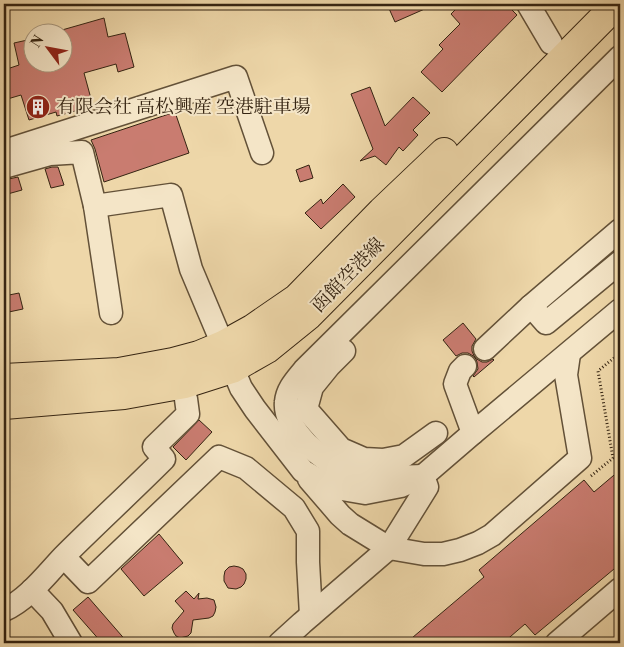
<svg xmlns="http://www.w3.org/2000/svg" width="624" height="647" font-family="'Libre Bodoni','Noto Serif JP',serif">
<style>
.building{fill:#c97c70;stroke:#352412}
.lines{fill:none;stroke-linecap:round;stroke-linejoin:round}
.minor-casing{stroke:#635138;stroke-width:25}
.major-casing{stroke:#352412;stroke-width:30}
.path{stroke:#352412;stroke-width:3;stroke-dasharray:1 2.5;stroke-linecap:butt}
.minor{stroke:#f4e5c7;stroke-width:22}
.major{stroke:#eed7a9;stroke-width:28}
.labels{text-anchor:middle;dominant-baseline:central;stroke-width:4;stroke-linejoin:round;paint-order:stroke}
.poi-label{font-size:19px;fill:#352412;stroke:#f4e5c7;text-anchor:start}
.street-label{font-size:19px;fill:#352412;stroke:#f4e5c7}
</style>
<rect width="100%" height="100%" fill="#eed7a9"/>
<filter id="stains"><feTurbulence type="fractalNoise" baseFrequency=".004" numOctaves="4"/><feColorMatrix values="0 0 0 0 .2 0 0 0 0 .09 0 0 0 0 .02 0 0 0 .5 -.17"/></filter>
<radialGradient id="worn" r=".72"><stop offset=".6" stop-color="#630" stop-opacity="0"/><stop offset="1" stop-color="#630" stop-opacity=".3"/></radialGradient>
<g class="building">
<polygon points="387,4 436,4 395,22"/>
<polygon points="461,4 506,4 517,15 442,92 421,72 443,49 439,45 460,24 451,14"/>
<polygon points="104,18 108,37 125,33 134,67 118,72 116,64 84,73 93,106 57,116 56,112 29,120 21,95 4,100 4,70 19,65 14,43 32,39 32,62 39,62 41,67 57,62 62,62 62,61 68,59 68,57 69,56 62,30"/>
<polygon points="370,87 385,126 413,97 430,113 413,130 418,135 403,151 399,147 386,165 375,156 360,161 373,149 351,94"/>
<polygon points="175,112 189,153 104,182 95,149 91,140"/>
<polygon points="309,165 313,178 300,182 296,170"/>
<polygon points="52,167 58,167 64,185 51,188 45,169"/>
<polygon points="18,177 22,190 4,195 4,180"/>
<polygon points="343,184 355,197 321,229 305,213 321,199 323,204"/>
<polygon points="19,293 23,309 4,313 4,296"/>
<polygon points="463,323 476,339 472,346 472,351 475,358 482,362 487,362 493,359 494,360 474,377 473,376 478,369 477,362 475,357 468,353 462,353 456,356 443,340"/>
<polygon points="199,420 212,432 186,460 173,447"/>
<polygon points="620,470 620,564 535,635 525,624 503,643 406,643 484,577 479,570 584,480 594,492"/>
<polygon points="159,534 183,563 144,596 121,569"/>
<polygon points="234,566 239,567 243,569 246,574 246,579 244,584 241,587 236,589 228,588 224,581 224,576 225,571 229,567"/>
<polygon points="186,591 194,599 199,593 198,599 207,598 214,600 216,607 215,612 213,616 209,618 193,620 191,633 188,636 180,638 176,636 174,633 172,628 173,624 184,611 175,601"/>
<polygon points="88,597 128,643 102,643 73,610"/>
</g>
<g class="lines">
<g class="minor-casing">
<g id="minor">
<polyline points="528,4 551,43"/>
<polyline points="4,149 11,149 236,77 262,153"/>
<polyline points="4,167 50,154 82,152 95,206 111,313"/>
<polyline points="95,206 171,195 191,269 241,388 255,409 303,471 322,482 336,488 365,493 401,486 423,476 473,433 620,310"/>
<polyline points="531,306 546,323 620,262"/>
<polyline points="485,349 531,306 620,230"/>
<polyline points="344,351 329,366 312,387 306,409 341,449 364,459 383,460 404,456 436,433"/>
<polyline points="465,366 460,371 455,384 473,433"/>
<polyline points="309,479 340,515 350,524 389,548 424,554 443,554 460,550 478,543 492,535 580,458 566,375 569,354"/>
<polyline points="64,557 88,582 219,457 246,468 294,508 308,531 308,562 311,615"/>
<polyline points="32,590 52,611 71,643"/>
<path d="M4 610C27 600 46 575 63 557 96 524 131 492 164 459L154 447 188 414 186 399"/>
<path d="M280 643 302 623 389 548 427 487 423 476C398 477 371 479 347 471 324 464 283 428 286 402 287 389 296 380 304 370L620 57"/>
<polyline points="557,643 620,589"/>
</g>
</g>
<g class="major-casing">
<g id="major">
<polyline points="4,378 119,372 173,362 199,355 223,345 252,329 297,298 382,211 444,152"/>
<polyline points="4,405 124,395 185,384 232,369 267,349 309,315 617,4"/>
</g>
</g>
<polyline class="path" points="591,476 613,458 598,371 620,353"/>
<use href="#minor" class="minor"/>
<use href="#major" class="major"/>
</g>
<defs>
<g id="building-disc" transform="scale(1.25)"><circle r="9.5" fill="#8f2418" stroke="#f4e5c7"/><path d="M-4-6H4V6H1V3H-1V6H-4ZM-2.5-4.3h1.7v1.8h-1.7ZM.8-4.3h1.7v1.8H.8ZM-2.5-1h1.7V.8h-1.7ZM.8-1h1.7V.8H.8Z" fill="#fff"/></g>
</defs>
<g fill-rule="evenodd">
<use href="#building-disc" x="38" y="107"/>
</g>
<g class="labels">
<g class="poi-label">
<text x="56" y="107">有限会社 高松興産 空港駐車場</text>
</g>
<g class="street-label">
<text transform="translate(348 275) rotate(-46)">函館空港線</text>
</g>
</g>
<rect width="624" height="647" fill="none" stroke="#eed7a9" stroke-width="20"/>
<rect x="5" y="5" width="614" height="637" fill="none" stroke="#352412" stroke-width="2.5"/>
<rect x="10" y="10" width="604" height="627" fill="none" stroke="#352412"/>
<g transform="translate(48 48) rotate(302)"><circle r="24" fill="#f4e5c7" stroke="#a8987f"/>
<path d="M0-4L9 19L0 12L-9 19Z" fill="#8f2418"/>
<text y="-8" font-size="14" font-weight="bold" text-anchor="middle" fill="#352412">N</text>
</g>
<rect width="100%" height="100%" filter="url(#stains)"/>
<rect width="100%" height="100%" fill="url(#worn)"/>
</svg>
